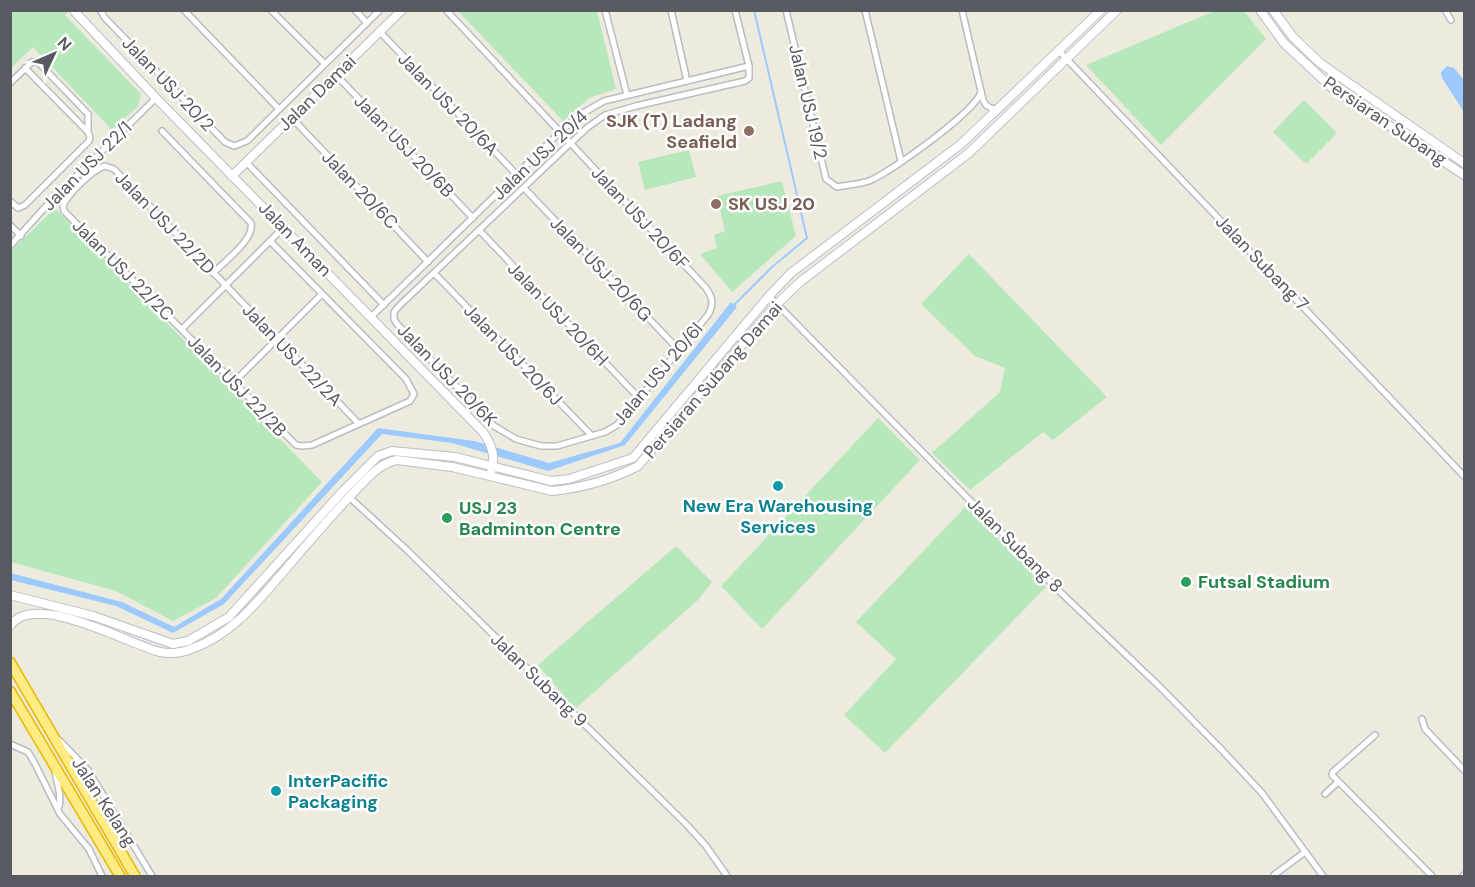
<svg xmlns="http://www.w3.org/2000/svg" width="1475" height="887" font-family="'DM Sans',sans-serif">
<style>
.green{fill:#b7e8bc}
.water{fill:#9ccaff}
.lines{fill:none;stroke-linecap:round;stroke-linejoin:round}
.stream{stroke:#9ccaff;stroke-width:2}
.street-casing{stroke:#b9bcc2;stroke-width:8}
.secondary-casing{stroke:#bbbec6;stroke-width:10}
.highway-casing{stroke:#ebb800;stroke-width:12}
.street{stroke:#fff;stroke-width:5}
.secondary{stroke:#fff;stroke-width:8}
.highway{stroke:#ffeb83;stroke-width:9}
.education-dot{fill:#8d6e63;stroke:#fff;stroke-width:2}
.culture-dot{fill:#0f9aa8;stroke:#fff;stroke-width:2}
.leisure-dot{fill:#2e9e5b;stroke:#fff;stroke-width:2}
.labels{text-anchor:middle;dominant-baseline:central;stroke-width:5;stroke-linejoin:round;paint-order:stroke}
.street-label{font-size:18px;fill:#575b61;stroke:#fff}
.education-label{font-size:18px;font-weight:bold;fill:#785e54;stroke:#fff;text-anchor:end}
.culture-label{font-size:18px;font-weight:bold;fill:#0d838f;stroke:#fff}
.leisure-label{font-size:18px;font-weight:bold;fill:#27864d;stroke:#fff;text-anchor:start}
</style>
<rect width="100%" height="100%" fill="#edebde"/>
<g class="green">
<polygon points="11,10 69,11 65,15 141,94 138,106 112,130 33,47 11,68"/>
<polygon points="1217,10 1244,11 1266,39 1161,145 1086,65"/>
<polygon points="458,11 597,11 616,89 589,98 563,121"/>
<polygon points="1304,100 1337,133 1306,164 1273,132"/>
<polygon points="689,150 696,177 645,190 638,162"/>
<polygon points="782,181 796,236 732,292 700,254 717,248 714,235 725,231 717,196"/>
<polygon points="55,208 322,482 216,598 173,621 116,591 11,562 11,251"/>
<polygon points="969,254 1107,397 1053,440 1043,432 970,490 932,453 1000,392 1005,368 975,356 921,304"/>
<polygon points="878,418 920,460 762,629 721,586"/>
<polygon points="966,506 1046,587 885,753 844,715 896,659 856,622"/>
<polygon points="676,546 712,582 698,600 575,709 538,665"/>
</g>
<g class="water">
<polygon points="1447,66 1454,68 1464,80 1464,112 1442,78 1441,72"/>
<polygon points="731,302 737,307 625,445 548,471 452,443 382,434 224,604 173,633 116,606 11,580 10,573 122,602 174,627 221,599 378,428 474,441 549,463 620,443"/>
</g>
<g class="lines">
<polyline class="stream" points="734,305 772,267 807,238 754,10"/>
<g class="street-casing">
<g id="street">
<polyline points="100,10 105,18 225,142 234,146 247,141 380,10"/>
<polyline points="184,10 279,109"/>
<polyline points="271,10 325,64"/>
<polyline points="355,10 367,23"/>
<path d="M446 10 706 288C713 298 714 304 708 315L617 425 605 432 557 446H541L516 439 494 426 397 324 394 319V312L399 306 562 151 588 127 605 115 636 106 745 81 749 78V66L735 10"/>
<polyline points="605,10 627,95"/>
<polyline points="671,10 687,81"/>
<path d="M786 10 826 179 837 187C848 185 860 184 869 181 891 172 975 112 981 92"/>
<polyline points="865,10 901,161"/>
<polyline points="962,10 983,100 986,105 992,109 997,108"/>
<polyline points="1445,10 1451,20"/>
<polyline points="380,32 517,175"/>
<polyline points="1059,51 1464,476"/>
<polyline points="25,68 88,132"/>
<polyline points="336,75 473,218"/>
<polyline points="10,83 32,62 38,62 88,114 88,132 90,137 89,141 25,205 18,208 10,201"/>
<polyline points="292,118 428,262"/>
<path d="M162 131 251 223C255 239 224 262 213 273"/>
<polyline points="246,162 384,305"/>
<polyline points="524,188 678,349"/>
<polyline points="10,225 21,236"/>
<polyline points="479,230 638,397"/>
<path d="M270 241 406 379 414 394 410 401 312 445 302 446 296 445 64 211 63 206C67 195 93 169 105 166L114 169 359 424"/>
<polyline points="10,246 49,203 156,98"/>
<polyline points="434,273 592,436"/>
<polyline points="769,296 1056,588 1159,686 1219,747 1262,793 1323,876"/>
<polyline points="371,317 559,133 578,116 604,101 749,66"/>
<polyline points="182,329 283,228"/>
<polyline points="234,382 322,294"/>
<polyline points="348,496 407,550 687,825 706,846 727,876"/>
<polyline points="1422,719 1425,729 1464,770"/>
<polyline points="1375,735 1333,772 1332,775 1432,876"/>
<polyline points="59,740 88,770 152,876"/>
<polyline points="10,744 28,752 34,762 60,814 89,849 102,876"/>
<path d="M55 769C56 782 63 797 58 809"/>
<polyline points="1325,794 1338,782"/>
<polyline points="1274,875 1305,852"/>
<polyline points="1463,876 1464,875"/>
</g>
</g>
<g class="secondary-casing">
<g id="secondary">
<polyline points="1260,10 1283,42 1332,88 1464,175"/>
<polyline points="1273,10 1293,37 1320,63 1464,163"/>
<path d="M75 12 156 98 483 432C492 445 496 457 491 472"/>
<polyline points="232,176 402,10"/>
<polyline points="10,595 93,616 173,644 188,641 229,617 343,491 378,456 392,451 455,457 551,481 569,479 633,458 769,296 791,273 961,144 1101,10"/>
<path d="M10 626C34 590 128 644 160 652 170 654 181 653 191 649 229 636 253 607 278 578 303 549 328 519 354 492 367 479 378 464 397 460L452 467 552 491C581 488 613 479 638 466L777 304 800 282 969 153 1117 10"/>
</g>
</g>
<g class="highway-casing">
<g id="highway">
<polyline points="10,662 135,876"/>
<polyline points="10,691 120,876"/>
</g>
</g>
<use href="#street" class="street"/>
<use href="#secondary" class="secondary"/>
<use href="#highway" class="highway"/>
</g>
<g class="education-dot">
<circle cx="749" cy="131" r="6"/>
<circle cx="716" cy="204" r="6"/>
</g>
<g class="culture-dot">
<circle cx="778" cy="486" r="6"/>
<circle cx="276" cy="791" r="6"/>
</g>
<g class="leisure-dot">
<circle cx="447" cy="518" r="6"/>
<circle cx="1186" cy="582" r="6"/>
</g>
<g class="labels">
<g class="street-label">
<text transform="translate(168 84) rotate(46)">Jalan USJ 20/2</text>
<text transform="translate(317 93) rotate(-44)">Jalan Damai</text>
<text transform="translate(808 102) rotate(77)">Jalan USJ 19/2</text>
<text transform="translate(448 104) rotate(46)">Jalan USJ 20/6A</text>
<text transform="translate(1385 121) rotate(34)">Persiaran Subang</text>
<text transform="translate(404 146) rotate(46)">Jalan USJ 20/6B</text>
<text transform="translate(540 155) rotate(-43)">Jalan USJ 20/4</text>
<text transform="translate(87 166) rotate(-45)">Jalan USJ 22/1</text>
<text transform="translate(360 190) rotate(46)">Jalan 20/6C</text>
<text transform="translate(640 218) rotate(47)">Jalan USJ 20/6F</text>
<text transform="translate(165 223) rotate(46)">Jalan USJ 22/2D</text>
<text transform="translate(295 239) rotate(46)">Jalan Aman</text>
<text transform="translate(1262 263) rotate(46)">Jalan Subang 7</text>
<text transform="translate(601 269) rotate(46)">Jalan USJ 20/6G</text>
<text transform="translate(123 270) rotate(45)">Jalan USJ 22/2C</text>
<text transform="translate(558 314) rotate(46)">Jalan USJ 20/6H</text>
<text transform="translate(292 355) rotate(46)">Jalan USJ 22/2A</text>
<text transform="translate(513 355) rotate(46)">Jalan USJ 20/6J</text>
<text transform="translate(658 374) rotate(-50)">Jalan USJ 20/6I</text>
<text transform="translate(447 375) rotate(46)">Jalan USJ 20/6K</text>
<text transform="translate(713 380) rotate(-49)">Persiaran Subang Damai</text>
<text transform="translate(237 386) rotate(46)">Jalan USJ 22/2B</text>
<text transform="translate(1015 545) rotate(45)">Jalan Subang 8</text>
<text transform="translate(539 680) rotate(44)">Jalan Subang 9</text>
<text transform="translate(104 802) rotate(57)">Jalan Kelang</text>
</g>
<g class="education-label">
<text x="737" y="121">SJK (T) Ladang<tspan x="737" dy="21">Seafield</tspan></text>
<text x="728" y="204" text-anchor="start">SK USJ 20</text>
</g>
<g class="culture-label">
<text x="778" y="506">New Era Warehousing<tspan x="778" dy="21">Services</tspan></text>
<text x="288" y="781" text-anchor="start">InterPacific<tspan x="288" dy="21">Packaging</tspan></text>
</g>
<g class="leisure-label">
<text x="459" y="508">USJ 23<tspan x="459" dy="21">Badminton Centre</tspan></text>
<text x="1198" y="582">Futsal Stadium</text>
</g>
</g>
<rect width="1475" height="887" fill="none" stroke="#575b61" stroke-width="24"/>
<g transform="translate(54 54) rotate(46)" stroke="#ffffff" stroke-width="4.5" paint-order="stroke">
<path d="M0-4.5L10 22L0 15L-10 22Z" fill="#575b61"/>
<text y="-9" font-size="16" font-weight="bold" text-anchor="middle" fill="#575b61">N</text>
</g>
</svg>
